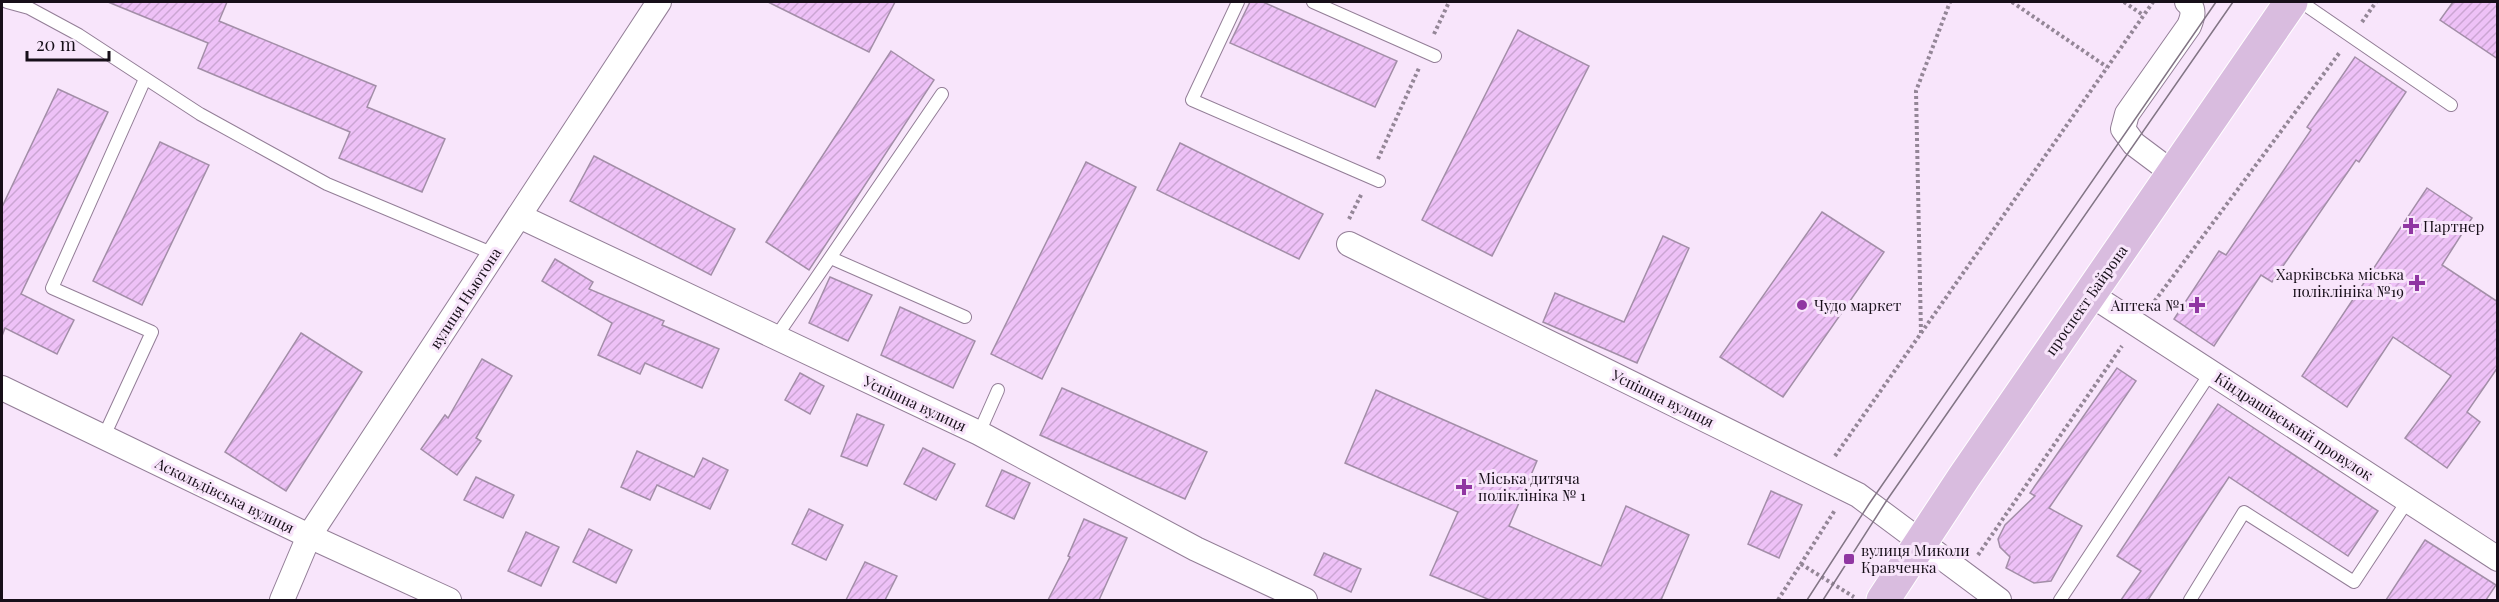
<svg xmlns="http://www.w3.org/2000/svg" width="2499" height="602" font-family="'Playfair Display',serif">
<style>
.building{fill:url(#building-hatch);stroke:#a38ea8;stroke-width:1.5}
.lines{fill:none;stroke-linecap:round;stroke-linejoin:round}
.lane-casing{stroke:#937e97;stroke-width:14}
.street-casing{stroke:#937e97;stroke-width:26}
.primary-casing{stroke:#fff;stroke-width:35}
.path{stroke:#948697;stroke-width:4;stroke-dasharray:3 3;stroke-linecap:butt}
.lane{stroke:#fff;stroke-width:12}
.street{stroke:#fff;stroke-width:24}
.primary{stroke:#d9bcdf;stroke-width:33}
.tram{stroke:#827585;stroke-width:1.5}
.poi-dot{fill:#9036a2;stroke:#f8e5fb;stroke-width:2}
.labels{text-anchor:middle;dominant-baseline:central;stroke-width:6;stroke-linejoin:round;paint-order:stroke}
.poi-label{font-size:15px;fill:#170f19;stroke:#f8e5fb;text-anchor:start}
.street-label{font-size:15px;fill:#170f19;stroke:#f8e5fb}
</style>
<defs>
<pattern id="building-hatch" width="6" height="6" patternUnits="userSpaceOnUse" patternTransform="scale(1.5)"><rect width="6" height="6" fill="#eec1f7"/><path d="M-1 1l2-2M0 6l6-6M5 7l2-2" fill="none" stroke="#cba5d3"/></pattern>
</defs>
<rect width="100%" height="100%" fill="#f8e5fb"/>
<g class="building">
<polygon points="108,2 227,2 219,21 376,86 367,107 445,139 422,192 339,158 350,132 198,68 208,43"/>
<polygon points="768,2 895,2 869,52"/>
<polygon points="1250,2 1263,2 1397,61 1375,107 1230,43"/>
<polygon points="2453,2 2498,2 2498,59 2440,20"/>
<polygon points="1518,30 1589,66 1492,256 1422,220"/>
<polygon points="891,51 934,80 809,270 766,242"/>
<polygon points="2355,57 2406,92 2359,162 2356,160 2272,282 2261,275 2214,346 2174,319 2219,251 2226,255 2311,130 2307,127"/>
<polygon points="58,89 108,112 21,294 74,320 57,354 5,328 2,336 2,207"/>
<polygon points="160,142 209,165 142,305 93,281"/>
<polygon points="1180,143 1323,214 1299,259 1157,190"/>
<polygon points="594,156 735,229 711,275 570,201"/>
<polygon points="1086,162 1136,187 1042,379 991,354"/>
<polygon points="2427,188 2472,218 2442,265 2498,302 2498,367 2467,412 2480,422 2447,468 2405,438 2451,376 2393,337 2347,407 2302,376"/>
<polygon points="1822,212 1884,252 1783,397 1720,357"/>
<polygon points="1663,236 1689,248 1637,363 1543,322 1555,293 1624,322"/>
<polygon points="555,259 593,282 589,289 664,321 662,325 719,349 702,388 645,363 640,374 598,355 612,323 542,281"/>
<polygon points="830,277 872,295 848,341 809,323"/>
<polygon points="900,307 975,341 953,388 881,355"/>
<polygon points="301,333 362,372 286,491 225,452"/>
<polygon points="482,359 512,376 476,438 481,441 457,475 421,449 445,415 448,418"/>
<polygon points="2117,368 2136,381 2049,508 2082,526 2051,581 2034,583 2006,568 2010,557 2000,547 1998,539 2005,525 2035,496 2030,493"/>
<polygon points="800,373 824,386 810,414 785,400"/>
<polygon points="1062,388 1207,452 1185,499 1040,435"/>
<polygon points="1376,390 1537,461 1509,526 1601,566 1626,506 1689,535 1661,600 1490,600 1430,575 1458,512 1345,463"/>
<polygon points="2218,404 2378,511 2348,556 2229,477 2148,600 2121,600 2141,571 2117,556"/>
<polygon points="857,414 884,425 867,466 841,456"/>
<polygon points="923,448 955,464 936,500 904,484"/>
<polygon points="637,451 694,477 703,458 728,470 710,509 657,485 650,500 621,487"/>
<polygon points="1002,470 1030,483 1014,519 986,506"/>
<polygon points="476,477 514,495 503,518 464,500"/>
<polygon points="1771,491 1802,505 1779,558 1748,544"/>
<polygon points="809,509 843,525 826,560 792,544"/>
<polygon points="1084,519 1127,538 1099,600 1048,600 1070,557 1068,556"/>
<polygon points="589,529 632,550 616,583 573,562"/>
<polygon points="526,532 559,547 541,586 508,571"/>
<polygon points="2425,540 2496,585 2486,600 2386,600"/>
<polygon points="1324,553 1361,569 1351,592 1314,575"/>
<polygon points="865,562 897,576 885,600 846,600"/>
</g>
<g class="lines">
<g class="lane-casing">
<g id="lane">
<polyline points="7,2 29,8 79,35 200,114 327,184 494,254"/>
<polyline points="1238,2 1192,100 1379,181"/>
<polyline points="1313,2 1435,56"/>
<polyline points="2301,2 2451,105"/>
<polyline points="831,258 965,317"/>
<polyline points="776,337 942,94"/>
<polyline points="979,433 998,390"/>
<polyline points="104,436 152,332 52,288 145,79"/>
<polyline points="2060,600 2211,372"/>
<polyline points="2190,600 2244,512 2354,582 2408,500"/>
</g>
</g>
<g class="street-casing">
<g id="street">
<path d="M2174 174 2134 144 2123 129 2127 114 2189 26C2193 16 2195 9 2187 2"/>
<polyline points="519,216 979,433 1196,549 1305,600"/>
<polyline points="1349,244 1858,495 1999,600"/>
<polyline points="2090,294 2498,559"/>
<polyline points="2,388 309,536 449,600"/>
<polyline points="282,600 309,536 659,2"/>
</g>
</g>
<g class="primary-casing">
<polyline id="primary" points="1883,600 1964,477 2291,2"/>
</g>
<g class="path">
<polyline points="2012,2 2107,67"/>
<polyline points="2124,2 2143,15"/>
<polyline points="2362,22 2376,2"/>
<polyline points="1434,34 1449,2"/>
<polyline points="1378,159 1419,68"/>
<polyline points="1349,219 1362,193"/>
<polyline points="2151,306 2340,52"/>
<polyline points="1921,333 1916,91 1950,2"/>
<polyline points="1835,456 2153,2"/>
<polyline points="1978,555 2122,346"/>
<polyline points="1801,564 1854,597"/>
<polyline points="1778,600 1835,510"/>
</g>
<use href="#lane" class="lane"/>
<use href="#street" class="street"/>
<use href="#primary" class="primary"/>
<g class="tram">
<polyline points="1807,600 1869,504 2216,2"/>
<polyline points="1823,600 1887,500 2233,2"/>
</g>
</g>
<g class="poi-dot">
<path d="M2408 217h6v6h6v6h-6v6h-6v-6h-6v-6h6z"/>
<path d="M2414 274h6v6h6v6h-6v6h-6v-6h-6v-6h6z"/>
<circle cx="1802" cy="305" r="6"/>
<path d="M2194 296h6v6h6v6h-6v6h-6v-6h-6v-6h6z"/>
<path d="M1461 478h6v6h6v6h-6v6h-6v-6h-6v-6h6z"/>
<rect x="1843" y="553" width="12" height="12" rx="3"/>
</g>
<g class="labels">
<g class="poi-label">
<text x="2423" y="226">Партнер</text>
<text x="2404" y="274" text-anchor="end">Харківська міська<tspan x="2404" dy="17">поліклініка №19</tspan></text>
<text x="1814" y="305">Чудо маркет</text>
<text x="2185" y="305" text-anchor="end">Аптека №1</text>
<text x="1478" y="478">Міська дитяча<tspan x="1478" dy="17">поліклініка № 1</tspan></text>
<text x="1861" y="550">вулиця Миколи<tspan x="1861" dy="17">Кравченка</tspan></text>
</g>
<g class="street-label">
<text transform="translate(465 298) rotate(-57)">вулиця Ньютона</text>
<text transform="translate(2086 300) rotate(-55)">проспект Байрона</text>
<text transform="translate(1663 398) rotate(26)">Успішна вулиця</text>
<text transform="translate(915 403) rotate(25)">Успішна вулиця</text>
<text transform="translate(2294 426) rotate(33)">Кіндрашівський провулок</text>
<text transform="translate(225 495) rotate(26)">Аскольдівська вулиця</text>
</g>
</g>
<rect width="2499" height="602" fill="none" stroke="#170f19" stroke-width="6"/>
<path d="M27 51v9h82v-9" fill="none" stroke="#170f19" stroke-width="3"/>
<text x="36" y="51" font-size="18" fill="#170f19" stroke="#f8e5fb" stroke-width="4.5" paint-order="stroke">20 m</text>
</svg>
